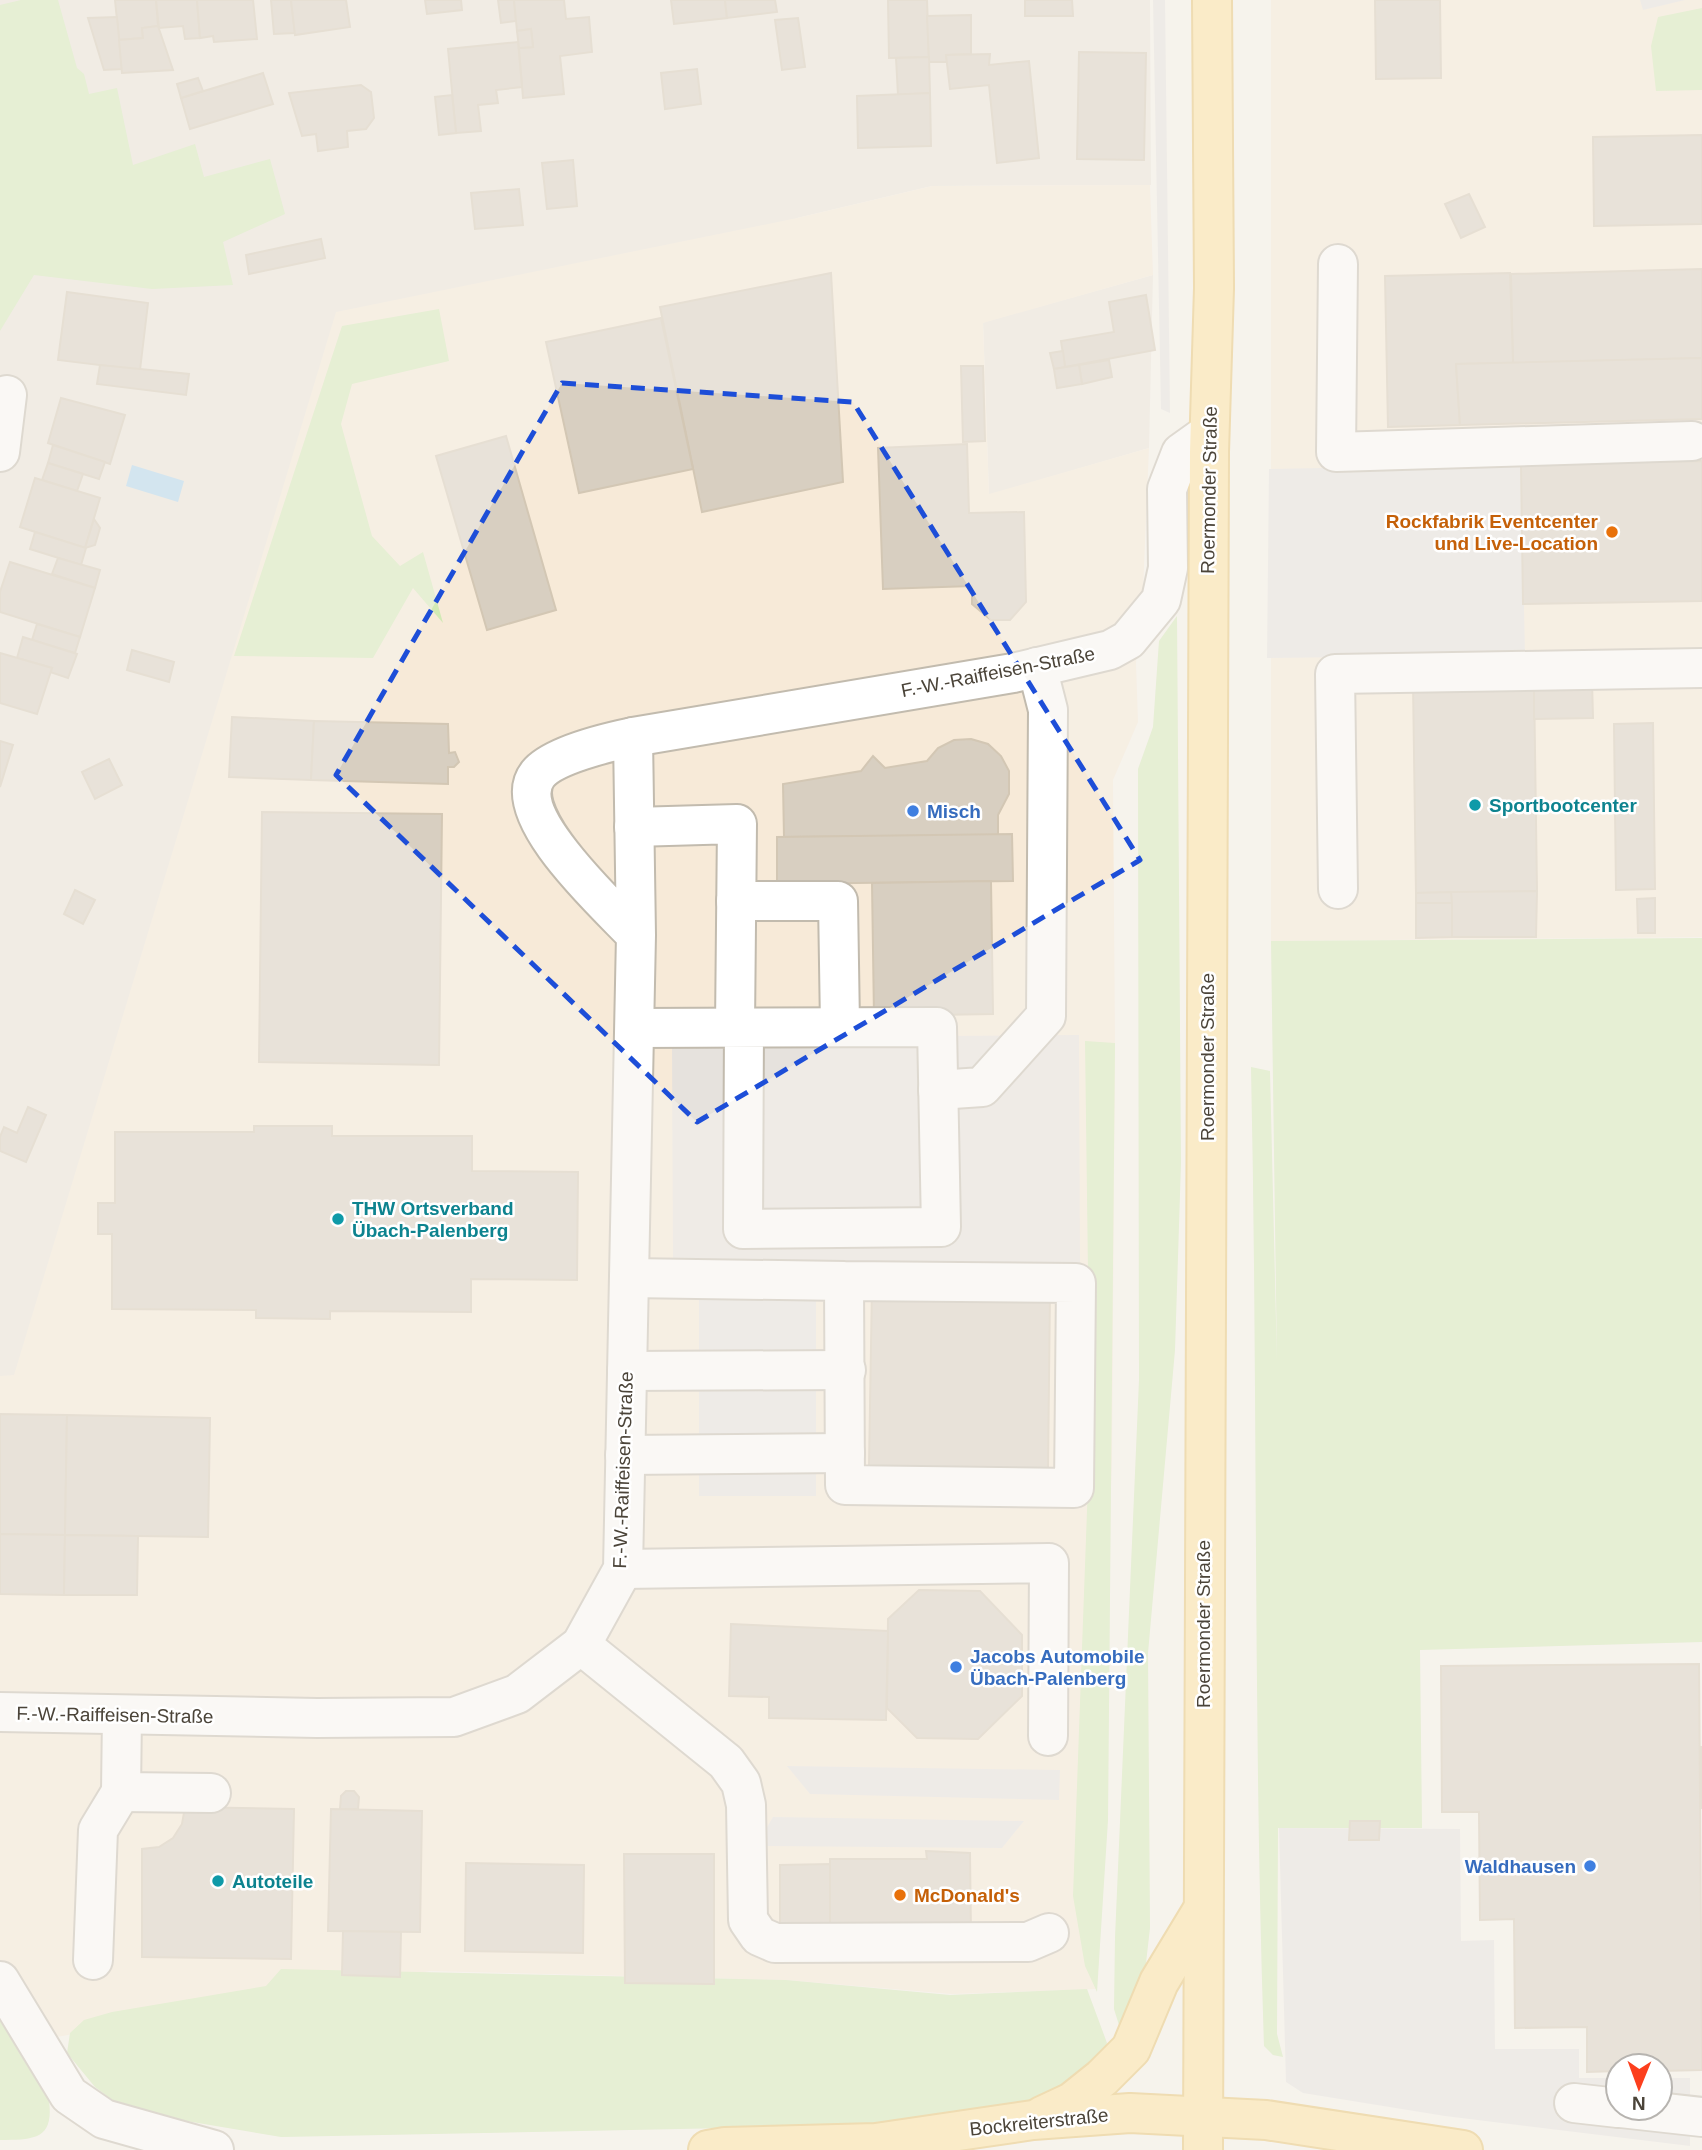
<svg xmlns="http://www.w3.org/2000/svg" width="1702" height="2150" font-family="Helvetica,sans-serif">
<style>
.residential{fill:#eae5da}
.commercial{fill:#f7ead8}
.industrial{fill:#e6e2dd}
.green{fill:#d2eab5}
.parking{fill:#e5e3e0}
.water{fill:#a9d4f2}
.building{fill:#d8cfc1;stroke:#d3c7b4;stroke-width:2}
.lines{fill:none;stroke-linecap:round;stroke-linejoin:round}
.minor-casing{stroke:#c2bbae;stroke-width:42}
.major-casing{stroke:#e6c16a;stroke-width:42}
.minor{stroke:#fff;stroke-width:38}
.major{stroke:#ffe39c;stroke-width:38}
.marked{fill:none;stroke:#1d4ed8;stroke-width:5;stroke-dasharray:14 9;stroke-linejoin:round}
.food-dot{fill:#e8710a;stroke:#fff;stroke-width:2.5}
.culture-dot{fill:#0f9aa8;stroke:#fff;stroke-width:2.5}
.shop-dot{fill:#3f7fe0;stroke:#fff;stroke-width:2.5}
.labels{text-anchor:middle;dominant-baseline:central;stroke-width:5;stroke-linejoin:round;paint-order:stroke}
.street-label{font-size:19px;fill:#4b4439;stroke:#fff}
.food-label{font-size:19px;font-weight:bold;fill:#c56008;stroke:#fff;text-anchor:end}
.culture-label{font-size:19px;font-weight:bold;fill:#0d838f;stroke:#fff;text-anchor:start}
.shop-label{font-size:19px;font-weight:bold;fill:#366cbe;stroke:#fff;text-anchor:start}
</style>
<rect width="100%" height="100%" fill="#f6f3ec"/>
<g class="residential">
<polygon points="0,0 1150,0 1151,185 932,186 797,218 14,1376 0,1376"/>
<polygon points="1153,275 1149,448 989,495 983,322"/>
</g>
<g class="commercial">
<polygon points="1271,0 1702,0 1702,937 1271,941"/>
<polygon points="1150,185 1153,275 983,323 989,494 1149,448 1143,591 1136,663 1138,722 1113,780 1115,1042 1112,1457 1096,1989 952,1994 786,1980 430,1971 0,2047 0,1376 14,1375 336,312 797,218 932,186"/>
</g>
<polygon class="industrial" points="1079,1035 1080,1269 673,1264 672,1038"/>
<g class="green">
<polygon points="21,0 58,0 77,68 84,74 89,94 117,88 133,165 195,144 204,177 270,159 285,214 223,242 233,285 152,289 34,275 0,331 0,5"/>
<polygon points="1702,8 1702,90 1656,91 1651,46 1658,17"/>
<polygon points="439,309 449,361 352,384 341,424 372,536 400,566 423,552 443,623 413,588 373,658 234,656 342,326"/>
<polygon points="1177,616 1181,1163 1175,1350 1148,1653 1150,1928 1143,1989 1119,2025 1114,2009 1115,1938 1139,1380 1138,769 1153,727 1159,641"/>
<path d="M1702 938V1642L1420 1650 1422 1828H1278L1277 2034 1283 2057 1273 2055 1264 2046C1253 1719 1258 1393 1251 1067L1270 1071 1277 1363 1271 941Z"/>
<polygon points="1085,1041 1115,1043 1108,1820 1097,1992 1085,1966 1073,1896 1090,1428"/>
<polygon points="281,1969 786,1980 950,1995 1087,1989 1107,2043 1097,2069 1059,2098 927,2124 281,2137 127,2111 95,2087 67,2053 70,2033 84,2020 112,2012 266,1986"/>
<path d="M0 2012 48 2095C56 2139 36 2140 0 2140Z"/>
</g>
<g class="parking">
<polygon points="1153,0 1165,0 1170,413 1161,409"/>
<polygon points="1640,0 1685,0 1643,10"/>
<polygon points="1521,464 1525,655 1267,658 1269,469"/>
<rect x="699" y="1294" width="117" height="202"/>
<polygon points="787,1766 1060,1770 1059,1800 810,1794"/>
<polygon points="773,1817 1024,1821 1002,1848 756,1846"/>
<polygon points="1279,1828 1460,1829 1461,1941 1494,1940 1495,2049 1579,2049 1579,2078 1618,2078 1618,2108 1660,2108 1660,2078 1690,2078 1690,2146 1445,2116 1303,2093 1286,2082"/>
</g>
<polygon class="water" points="132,465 184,481 178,502 126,486"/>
<g class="building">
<polygon points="115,0 156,0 158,26 142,28 143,38 119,40"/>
<polygon points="156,0 197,0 200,38 185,39 183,26 159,28"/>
<polygon points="197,0 253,0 257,39 214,42 213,36 200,38"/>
<polygon points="271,0 291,0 295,33 274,34"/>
<polygon points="291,0 346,0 350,27 295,35"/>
<polygon points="425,0 461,0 462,10 427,14"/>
<polygon points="498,0 514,0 516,21 501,23"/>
<polygon points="514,0 564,0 566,19 589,17 592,52 560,56 564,94 523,98 519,48 533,47 531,29 517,31"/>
<polygon points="671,0 725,0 727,18 674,24"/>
<polygon points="725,0 775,0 777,12 727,18"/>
<polygon points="888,0 927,0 929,57 889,58"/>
<polygon points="1025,0 1072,0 1073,16 1025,16"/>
<polygon points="1375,0 1440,0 1441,78 1376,79"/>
<polygon points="971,15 971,54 946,55 947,62 929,62 927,16"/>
<polygon points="117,17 122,69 104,70 88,18"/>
<polygon points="798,18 805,67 782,70 775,20"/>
<polygon points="158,26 173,70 122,73 119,40 143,38 142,28"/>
<polygon points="531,29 533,47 519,48 517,31"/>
<polygon points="518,42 522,87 496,90 498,103 478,105 481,131 456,133 448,49"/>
<polygon points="1079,52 1146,53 1144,160 1077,159"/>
<polygon points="990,54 989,65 1029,61 1039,158 997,163 989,85 950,89 946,55"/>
<polygon points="929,57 930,93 898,95 896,58"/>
<polygon points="697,69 701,104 665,109 661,73"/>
<polygon points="263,73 273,104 190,129 181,98"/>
<polygon points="198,78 203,91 181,98 177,84"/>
<polygon points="361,85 371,92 374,118 366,129 347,131 348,147 318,151 316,134 302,136 289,93"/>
<polygon points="930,93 931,146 858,148 857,96"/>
<polygon points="452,95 456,133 439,135 435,97"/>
<polygon points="1702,135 1702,224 1594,226 1593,137"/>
<polygon points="573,160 577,206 547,209 542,163"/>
<polygon points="519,189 523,225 475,229 471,193"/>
<polygon points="1469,194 1485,227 1461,238 1445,204"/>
<polygon points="321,239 325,258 249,274 246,255"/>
<polygon points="1702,269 1702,358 1513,363 1511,274"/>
<polygon points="831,273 843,482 702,512 660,307"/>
<polygon points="1510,273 1513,363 1456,364 1460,425 1388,427 1385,276"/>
<polygon points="67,292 148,303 140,370 58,360"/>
<polygon points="1146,295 1155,350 1065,367 1061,341 1114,332 1109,302"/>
<polygon points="661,318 693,469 579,493 546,342"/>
<polygon points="1063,351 1065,367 1054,369 1050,353"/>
<polygon points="1702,358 1702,419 1460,425 1456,364"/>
<polygon points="1109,360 1112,377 1082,384 1079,365"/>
<polygon points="100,365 189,374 186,395 97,384"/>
<polygon points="1079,365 1082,384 1057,388 1054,369"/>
<polygon points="961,366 983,366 985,441 963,442"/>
<polygon points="61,398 125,415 110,464 48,443"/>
<polygon points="506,436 556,610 487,630 436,456"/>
<polygon points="967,444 969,513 1024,512 1026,602 1010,620 991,620 972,604 972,586 883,589 878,448"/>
<polygon points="53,445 105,462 99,479 48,463"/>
<polygon points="1702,461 1702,601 1523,604 1521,464"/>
<polygon points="48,463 83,474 77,491 42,480"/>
<polygon points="35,478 100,498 85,548 20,527"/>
<polygon points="94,519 100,528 95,545 85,548"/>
<polygon points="35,532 86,548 81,565 30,549"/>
<polygon points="58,558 100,570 95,588 52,574"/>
<polygon points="10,562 95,588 80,637 0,612 0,592"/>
<polygon points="37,624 80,637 75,653 32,640"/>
<polygon points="23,637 77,654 68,678 50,672 52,668 17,658"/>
<polygon points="132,650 174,662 169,682 127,670"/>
<polygon points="0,653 52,668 37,714 0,703"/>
<polygon points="1534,681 1537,891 1416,893 1413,683"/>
<polygon points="1534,681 1592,681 1593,718 1534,719"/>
<polygon points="232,717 314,721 311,780 229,777"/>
<polygon points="314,721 448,724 449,753 455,752 459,762 454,767 448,767 448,784 311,780"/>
<polygon points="1653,723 1655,889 1616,890 1614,724"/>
<polygon points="971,739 988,744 1001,756 1009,771 1009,794 998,815 998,835 784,837 783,784 861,771 873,756 885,768 927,761 938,748 954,740"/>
<polygon points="0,741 13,745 0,787"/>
<polygon points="109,759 122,785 95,799 82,772"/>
<polygon points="262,812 442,814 439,1065 259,1062"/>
<polygon points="1012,834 1013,881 777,884 777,837"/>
<polygon points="991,881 993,1014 874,1016 872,883"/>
<polygon points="75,890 95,900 83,924 64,914"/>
<polygon points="1537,891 1536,937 1452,937 1451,892"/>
<polygon points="1451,892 1452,903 1416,903 1416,893"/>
<polygon points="1655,898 1655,933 1638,933 1637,899"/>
<polygon points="1416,903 1452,903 1452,937 1416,938"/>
<polygon points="28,1107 46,1115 26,1162 0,1151 0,1137 4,1127 17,1133"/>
<polygon points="254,1126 332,1126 332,1136 472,1136 472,1171 578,1172 577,1280 471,1279 471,1312 330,1311 330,1319 256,1318 256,1310 112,1309 112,1234 98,1234 98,1203 115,1203 115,1132 254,1132"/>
<polygon points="872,1287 1050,1290 1048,1469 869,1466"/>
<polygon points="0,1414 67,1415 65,1535 0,1534"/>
<polygon points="67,1415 210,1418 208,1537 65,1535"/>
<polygon points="0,1534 65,1535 64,1595 0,1594"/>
<polygon points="65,1535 138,1536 137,1595 64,1595"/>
<polygon points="919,1590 980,1591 1022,1635 1022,1696 978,1739 917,1738 887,1708 888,1619"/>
<polygon points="731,1624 888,1631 886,1720 769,1718 769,1697 729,1696"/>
<polygon points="1699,1664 1702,2070 1660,2071 1660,2066 1618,2066 1618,2071 1587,2072 1587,2027 1515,2028 1514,1919 1480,1920 1479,1812 1442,1812 1441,1666"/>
<polygon points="1700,1747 1702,1747 1702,1808 1701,1808"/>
<polygon points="346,1791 354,1791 359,1797 358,1809 340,1809 341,1796"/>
<polygon points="185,1807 294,1809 291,1959 142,1957 142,1849 159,1847 173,1838 182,1824"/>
<polygon points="331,1809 422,1811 420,1932 328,1931"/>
<polygon points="1350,1821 1380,1821 1379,1840 1349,1840"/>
<polygon points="926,1851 970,1853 971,1935 830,1925 830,1859 927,1859"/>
<polygon points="624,1854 714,1854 714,1984 625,1983"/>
<polygon points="466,1863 584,1865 583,1953 465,1951"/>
<polygon points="830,1864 830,1925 780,1927 780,1865"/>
<polygon points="343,1931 401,1932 400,1977 342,1975"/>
</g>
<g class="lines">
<g class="minor-casing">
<g id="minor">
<polyline points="1338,264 1336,452 1692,441"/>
<polyline points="0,452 7,395"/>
<polyline points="633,737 1013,673 1110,650 1128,640 1161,600 1168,568 1167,489 1181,453 1209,433"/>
<polyline points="634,827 737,824 735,1027"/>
<polyline points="1338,889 1335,674 1702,668"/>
<polyline points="736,901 838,901 840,1025"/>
<polyline points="635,1028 937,1027 941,1227 743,1229 744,1027"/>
<polyline points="938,1090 982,1087 1046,1016 1048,710 1037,667"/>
<polyline points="629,1278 844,1281 845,1485 1074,1488 1076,1283 844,1281"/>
<polyline points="627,1371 846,1370"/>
<polyline points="625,1455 845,1453"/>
<polyline points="623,1569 1049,1563 1048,1736"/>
<polyline points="581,1645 726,1762 741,1783 746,1805 748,1920 759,1936 775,1943 1028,1942 1049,1933"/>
<path d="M0 1712 317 1718 454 1717 517 1694 581 1645 623 1569 636 935 633 737C609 742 553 755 538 774 506 814 610 907 636 935"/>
<polyline points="122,1715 121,1792 211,1793"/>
<polyline points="93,1960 98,1830 121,1792"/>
<polyline points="0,1981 69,2095 104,2119 214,2150"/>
<polyline points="1574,2103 1618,2108"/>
<polyline points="1621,2108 1702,2117"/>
</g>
</g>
<g class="major-casing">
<g id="major">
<polyline points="1042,2116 1072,2102 1102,2078 1131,2049 1159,1982 1202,1911"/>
<polyline points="708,2150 725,2147 876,2143 1033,2120 1130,2113 1266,2120 1463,2150"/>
<polyline points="1203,2150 1209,452 1214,288 1212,0"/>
</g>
</g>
<use href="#minor" class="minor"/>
<use href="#major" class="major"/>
</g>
<path d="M0 0H1702V2150H0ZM562 383 853 402 1140 860 697 1122 336 775Z" fill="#f6f3ec" fill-opacity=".55" fill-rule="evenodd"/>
<path class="marked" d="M562 383 853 402 1140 860 697 1122 336 775Z"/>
<g class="food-dot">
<circle cx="1612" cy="532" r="7"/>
<circle cx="900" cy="1895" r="7"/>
</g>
<g class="culture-dot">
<circle cx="1475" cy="805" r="7"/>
<circle cx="338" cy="1219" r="7"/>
<circle cx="218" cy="1881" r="7"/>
</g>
<g class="shop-dot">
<circle cx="913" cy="811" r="7"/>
<circle cx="956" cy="1667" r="7"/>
<circle cx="1590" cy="1866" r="7"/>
</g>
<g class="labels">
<g class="street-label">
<text transform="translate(1209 490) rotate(-89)">Roermonder Straße</text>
<text transform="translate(998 672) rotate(-11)">F.-W.-Raiffeisen-Straße</text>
<text transform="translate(1207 1057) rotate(-90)">Roermonder Straße</text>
<text transform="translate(623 1470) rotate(-88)">F.-W.-Raiffeisen-Straße</text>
<text transform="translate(1203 1624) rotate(-90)">Roermonder Straße</text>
<text transform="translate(115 1715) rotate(1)">F.-W.-Raiffeisen-Straße</text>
<text transform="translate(1039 2122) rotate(-6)">Bockreiterstraße</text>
</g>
<g class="food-label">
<text x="1598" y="521">Rockfabrik Eventcenter<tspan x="1598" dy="22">und Live-Location</tspan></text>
<text x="914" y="1895" text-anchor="start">McDonald's</text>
</g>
<g class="culture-label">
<text x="1489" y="805">Sportbootcenter</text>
<text x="352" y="1208">THW Ortsverband<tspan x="352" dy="22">Übach-Palenberg</tspan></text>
<text x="232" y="1881">Autoteile</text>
</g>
<g class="shop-label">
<text x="927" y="811">Misch</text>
<text x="970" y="1656">Jacobs Automobile<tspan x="970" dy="22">Übach-Palenberg</tspan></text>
<text x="1576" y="1866" text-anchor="end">Waldhausen</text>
</g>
</g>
<g transform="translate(1639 2087) rotate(181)"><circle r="33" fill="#ffffff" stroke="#b7b4b0" stroke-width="2"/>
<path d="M0-5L12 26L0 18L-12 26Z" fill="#fc3f1d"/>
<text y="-10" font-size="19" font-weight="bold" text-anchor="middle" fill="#4b4439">N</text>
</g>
</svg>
